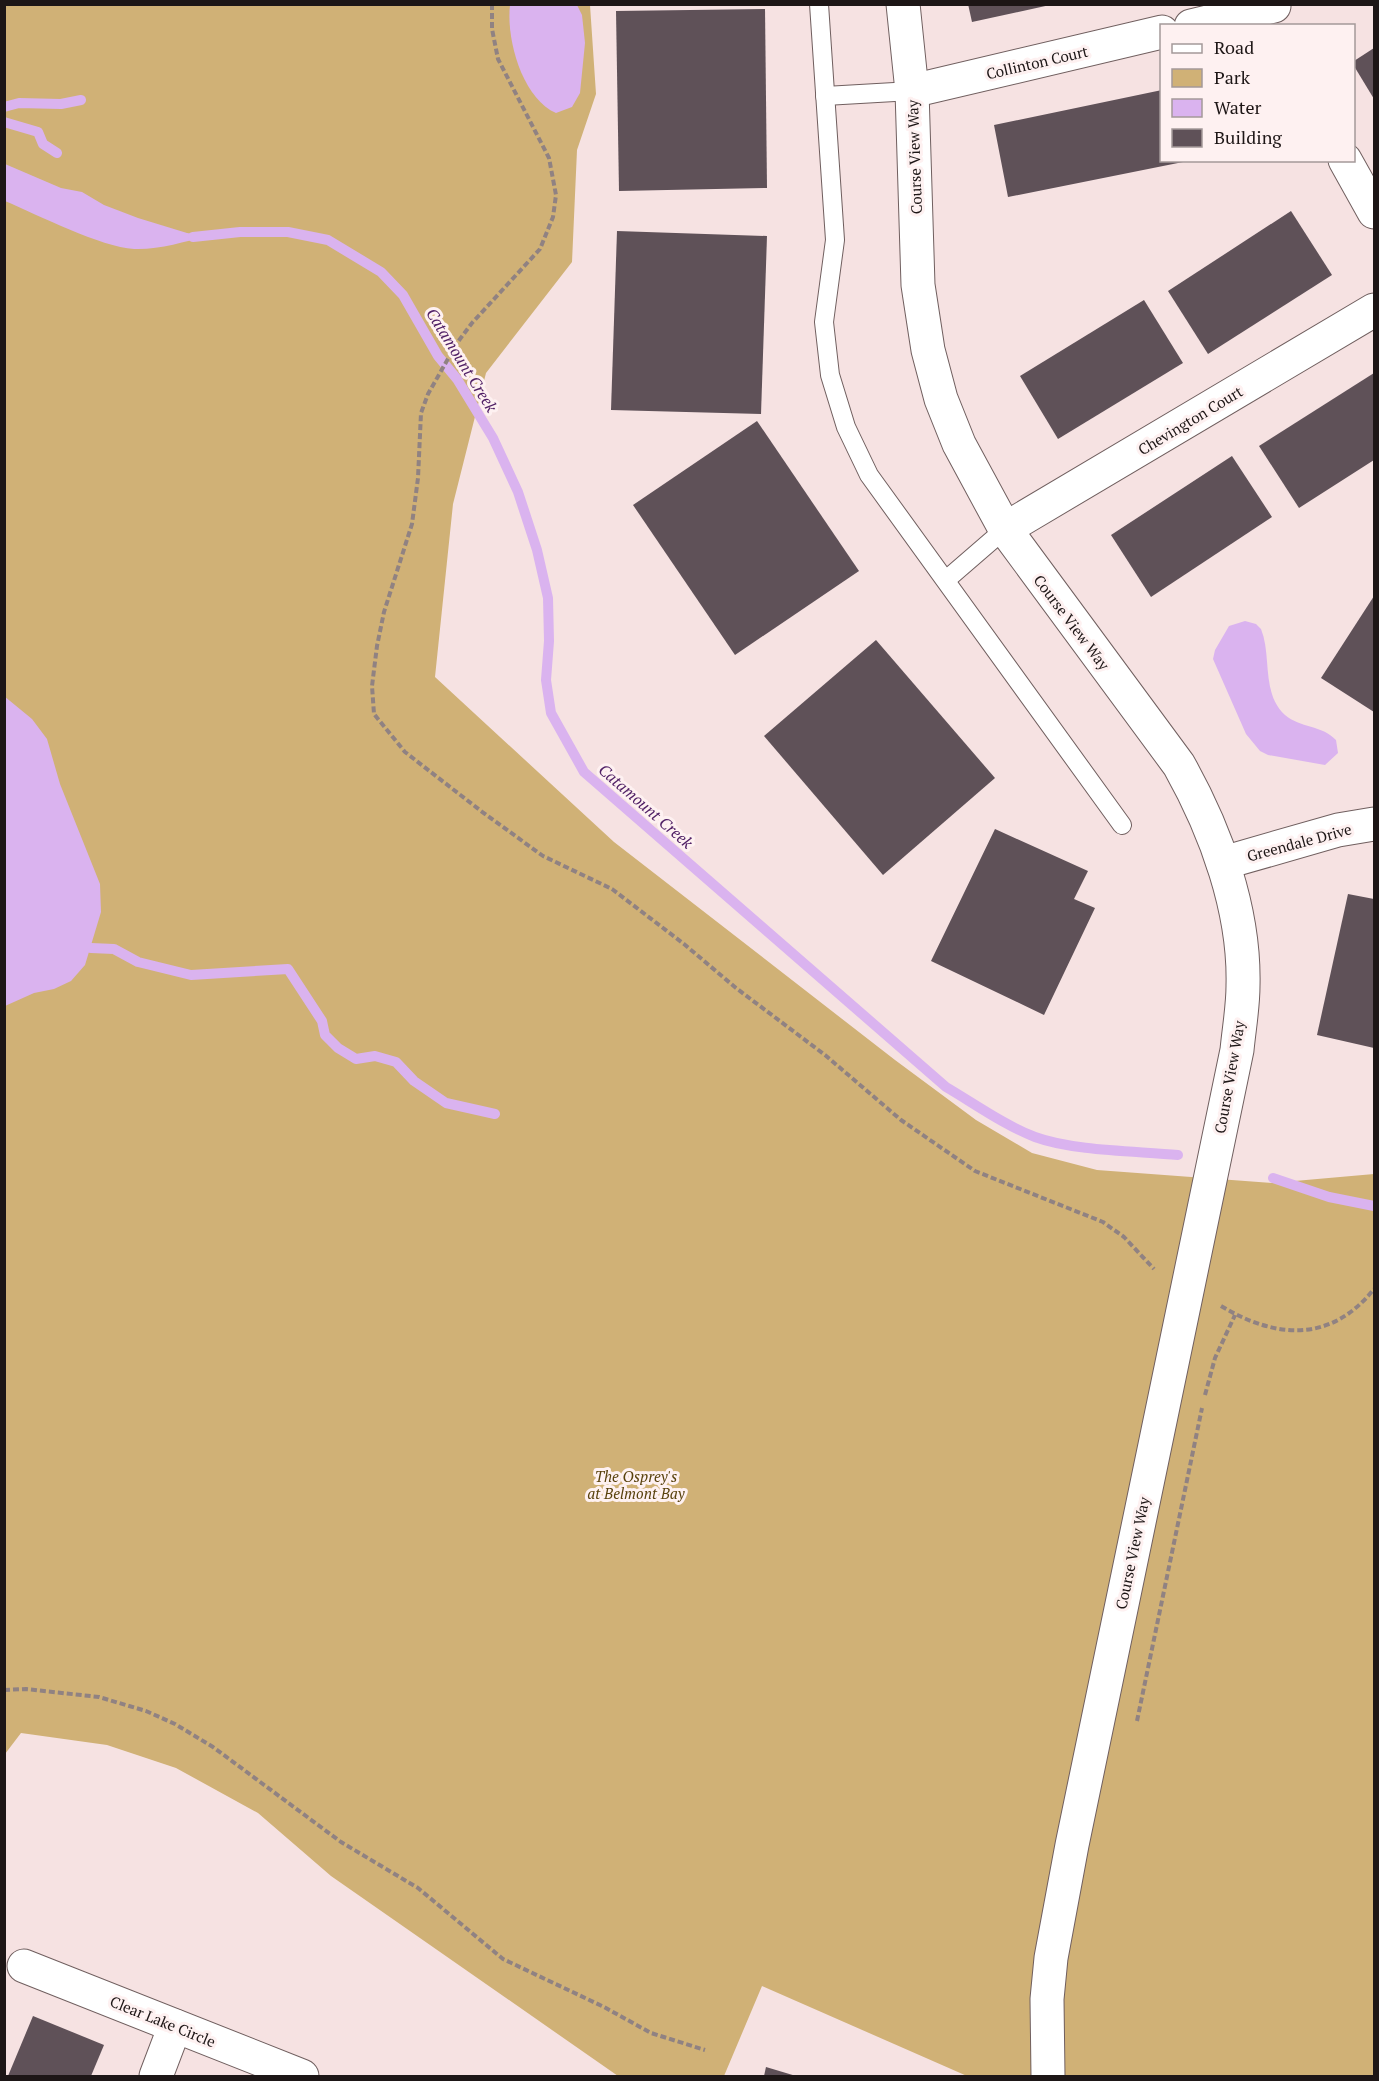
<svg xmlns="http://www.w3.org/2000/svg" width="1379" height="2081" font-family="'PT Serif',serif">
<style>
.green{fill:#d0b176}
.water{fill:#dab3ef}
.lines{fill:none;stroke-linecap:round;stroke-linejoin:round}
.stream{stroke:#dab3ef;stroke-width:10}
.building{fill:#5f5158}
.service-casing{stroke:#705f5f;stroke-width:20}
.minor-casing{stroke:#705f5f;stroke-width:35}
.tertiary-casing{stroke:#705f5f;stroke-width:35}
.path{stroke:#908282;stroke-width:4;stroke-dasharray:6 3;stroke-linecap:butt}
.service{stroke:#fff;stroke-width:18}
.minor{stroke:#fff;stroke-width:33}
.tertiary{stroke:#fff;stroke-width:33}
.labels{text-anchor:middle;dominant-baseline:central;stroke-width:6;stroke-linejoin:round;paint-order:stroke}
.street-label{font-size:15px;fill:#1d1616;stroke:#fef1f1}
.park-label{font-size:15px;font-style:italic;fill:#58410c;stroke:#fef1f1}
.water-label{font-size:16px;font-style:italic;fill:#512166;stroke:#fef1f1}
</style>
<rect width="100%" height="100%" fill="#f6e2e2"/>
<polygon class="green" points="5,5 590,5 596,94 577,150 572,262 486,373 453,504 435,677 614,842 895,1060 976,1120 1032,1153 1097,1170 1272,1183 1374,1174 1374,2076 967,2076 762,1986 724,2076 618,2076 331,1876 258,1813 176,1768 107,1745 21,1733 5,1754"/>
<g class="water">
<path d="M510 5H577L582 15 585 43 580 93 572 107 556 113C522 98 506 39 510 5Z"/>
<path d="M5 164 61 188 82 192 104 205 138 218 187 233 207 236C184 242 158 250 134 249 101 247 38 215 5 201Z"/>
<path d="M1245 621 1256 624 1261 629C1272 656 1261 693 1285 715 1300 728 1322 725 1336 740L1338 753 1325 765 1268 755 1260 751 1246 734 1213 659 1215 650 1229 626Z"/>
<polygon points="4,696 32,719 47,739 60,784 100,884 101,912 85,965 71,981 54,989 34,993 5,1006"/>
</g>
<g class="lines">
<g class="stream">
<polyline points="4,107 19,103 61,104 81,100"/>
<polyline points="4,122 38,132 43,144 57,153"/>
<path d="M193 237 240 232H288L328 240 381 272 403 295 438 356 457 379 493 438 518 492 537 550 548 598 549 641 546 680 551 713 584 772 946 1087C975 1104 1004 1125 1035 1137 1073 1151 1136 1151 1178 1155"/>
<polyline points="91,948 114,949 138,962 191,975 288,969 322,1021 325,1035 338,1048 356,1059 375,1056 396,1062 414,1081 446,1103 495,1114"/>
<polyline points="1273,1178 1329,1197 1374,1206"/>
</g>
</g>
<g class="building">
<polygon points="968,4 1050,4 1050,5 972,22"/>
<polygon points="765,9 767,188 619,191 616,11"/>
<polygon points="1374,48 1374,99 1354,66 1354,61"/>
<polygon points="1162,90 1162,160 1183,162 1008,197 994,125"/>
<polygon points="1291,211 1332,275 1208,354 1168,291"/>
<polygon points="617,231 767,236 761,414 611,410"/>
<polygon points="1144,300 1183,363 1058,439 1020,376"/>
<polygon points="1374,373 1374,460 1299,508 1259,446"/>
<polygon points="757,421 859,571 735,655 633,505"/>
<polygon points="1232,456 1272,517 1151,597 1111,535"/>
<polygon points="1374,596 1374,712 1321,678"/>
<polygon points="876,640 995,778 883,875 764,736"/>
<polygon points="995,829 1088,871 1074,899 1095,908 1044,1015 931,961"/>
<polygon points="1348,894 1374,899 1374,1048 1317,1035"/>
<polygon points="33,2016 104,2045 91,2076 8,2076"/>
<polygon points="766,2067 796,2076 764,2076"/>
</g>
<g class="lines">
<g class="service-casing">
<g id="service">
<polyline points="819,4 835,240 824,322 830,375 846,427 869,475 1122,825"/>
<polyline points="825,96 912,91"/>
<polyline points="946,580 1005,529"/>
</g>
</g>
<g class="minor-casing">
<g id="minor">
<polyline points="1191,26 1274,6"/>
<polyline points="912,91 1162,32"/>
<polyline points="1345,160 1374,212"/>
<polyline points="1005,529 1374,310"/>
<polyline points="1223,863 1338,830 1374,824"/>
<polyline points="24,1966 302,2076"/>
<polyline points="156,2076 175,2026"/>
</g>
</g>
<g class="tertiary-casing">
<path id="tertiary" d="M903 4 912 91 918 285 928 350 941 399 959 444 1005 529 1179 765C1216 831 1245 910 1243 986 1243 1007 1239 1029 1237 1050L1072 1845 1051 1958 1047 1999 1048 2076"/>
</g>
<g class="path">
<polyline points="492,4 492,29 498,59 549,158 556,195 553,217 540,249 472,323 457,343 428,394 421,413 418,478 412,524 384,612 377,646 372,686 374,714 405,752 481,811 543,856 612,889 684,944 736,988 825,1055 901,1120 975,1171 1103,1222 1124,1237 1154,1269"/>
<path d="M1221 1306C1276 1339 1331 1343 1374 1289"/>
<polyline points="1205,1395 1215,1358 1235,1315"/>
<polyline points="4,1690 26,1689 99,1697 146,1711 175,1724 213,1747 341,1842 418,1888 503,1959 604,2007 651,2033 705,2050"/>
<polyline points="1137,1721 1202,1408"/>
</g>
<use href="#service" class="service"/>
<use href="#minor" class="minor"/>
<use href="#tertiary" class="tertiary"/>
</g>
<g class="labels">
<g class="street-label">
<text transform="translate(1037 62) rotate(-13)">Collinton Court</text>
<text transform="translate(914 157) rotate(-92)">Course View Way</text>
<text transform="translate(1190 420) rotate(-31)">Chevington Court</text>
<text transform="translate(1072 622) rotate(53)">Course View Way</text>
<text transform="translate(1299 842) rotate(-15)">Greendale Drive</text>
<text transform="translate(1229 1077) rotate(-80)">Course View Way</text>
<text transform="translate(1132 1553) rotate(-78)">Course View Way</text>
<text transform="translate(163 2021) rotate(22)">Clear Lake Circle</text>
</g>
<g class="park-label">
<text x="636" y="1476">The Osprey's<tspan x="636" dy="17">at Belmont Bay</tspan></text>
</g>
<g class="water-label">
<text transform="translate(462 360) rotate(58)">Catamount Creek</text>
<text transform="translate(646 806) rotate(41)">Catamount Creek</text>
</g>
</g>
<rect width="1379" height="2081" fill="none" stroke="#1d1616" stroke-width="12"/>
<rect x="1160" y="24" width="195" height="138" fill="#fef1f1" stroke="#a49999" stroke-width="1.5"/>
<rect x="1172" y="44" width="30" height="9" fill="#ffffff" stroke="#a49999" stroke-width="1.5"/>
<text x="1214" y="54" font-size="18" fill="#1d1616">Road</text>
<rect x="1172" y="69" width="30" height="18" fill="#d0b176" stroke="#a49999" stroke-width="1.5"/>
<text x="1214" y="84" font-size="18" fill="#1d1616">Park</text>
<rect x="1172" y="99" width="30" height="18" fill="#dab3ef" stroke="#a49999" stroke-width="1.5"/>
<text x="1214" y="114" font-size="18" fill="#1d1616">Water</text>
<rect x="1172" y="129" width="30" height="18" fill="#5f5158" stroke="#a49999" stroke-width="1.5"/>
<text x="1214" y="144" font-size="18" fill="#1d1616">Building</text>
</svg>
